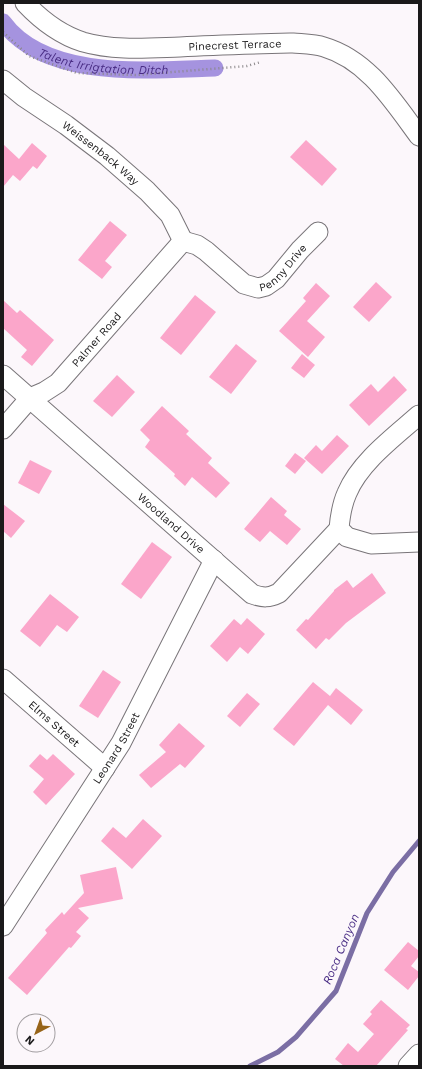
<svg xmlns="http://www.w3.org/2000/svg" width="422" height="1069" font-family="'Work Sans',sans-serif">
<style>
.lines{fill:none;stroke-linecap:round;stroke-linejoin:round}
.stream{stroke:#7b6ea4;stroke-width:5}
.canal{stroke:#a593df;stroke-width:17}
.building{fill:#fba6ca}
.street-casing{stroke:#797579;stroke-width:21}
.path{stroke:#8a8789;stroke-width:2.5;stroke-dasharray:1 3;stroke-linecap:butt}
.street{stroke:#fff;stroke-width:19}
.labels{text-anchor:middle;dominant-baseline:central;stroke-width:3;stroke-linejoin:round;paint-order:stroke}
.street-label{font-size:11px;fill:#1a191a;stroke:#fcf7fb}
.water-label{font-size:12px;font-style:italic;fill:#4a2e85;stroke:#fcf7fb}
</style>
<rect width="100%" height="100%" fill="#fcf7fb"/>
<g class="lines">
<polyline class="stream" points="250,1066 278,1052 296,1037 336,991 367,913 393,872 419,841"/>
<path class="canal" id="s1" d="M3 22C46 81 151 70 215 68"/>
</g>
<g class="building">
<polygon points="306,140 337,169 322,186 290,157"/>
<polygon points="32,143 47,156 37,169 33,166 20,181 13,175 3,187 3,144 19,159"/>
<polygon points="110,221 127,235 105,261 112,267 102,279 78,260"/>
<polygon points="376,282 392,297 369,322 353,307"/>
<polygon points="316,283 330,296 307,321 325,337 308,357 279,331 306,301 303,298"/>
<polygon points="195,295 216,312 181,355 160,338"/>
<polygon points="3,300 17,313 20,310 54,340 32,366 21,357 27,350 3,328"/>
<polygon points="236,344 257,361 231,394 209,377"/>
<polygon points="302,354 315,365 304,378 291,368"/>
<polygon points="117,375 135,392 112,417 93,401"/>
<polygon points="394,376 407,390 369,426 349,405 371,384 378,392"/>
<polygon points="162,406 189,431 186,434 212,458 208,463 230,483 216,498 192,477 185,486 174,476 175,474 145,447 150,440 140,430"/>
<polygon points="337,435 349,446 322,474 304,458 316,445 322,451"/>
<polygon points="295,453 306,461 295,474 285,466"/>
<polygon points="30,460 52,471 39,494 18,483"/>
<polygon points="271,497 287,511 284,515 301,529 287,545 270,531 260,542 244,529"/>
<polygon points="3,504 25,521 11,538 3,531"/>
<polygon points="152,542 172,557 141,599 121,584"/>
<polygon points="372,573 386,593 346,623 329,640 326,638 316,649 296,630 306,619 308,620 334,591 334,590 347,580 353,588"/>
<polygon points="50,594 79,617 67,632 57,625 40,647 20,631"/>
<polygon points="247,618 265,634 248,654 240,647 227,662 210,646 234,619 241,625"/>
<polygon points="103,670 121,682 98,718 79,706"/>
<polygon points="313,682 330,696 336,688 363,710 351,725 328,705 294,746 273,729"/>
<polygon points="247,693 260,704 240,727 227,716"/>
<polygon points="179,723 205,746 185,768 180,764 151,788 139,775 166,752 159,745"/>
<polygon points="40,754 47,760 53,754 75,774 46,805 33,792 44,779 29,766"/>
<polygon points="143,819 162,836 132,869 101,841 113,827 126,838"/>
<polygon points="116,867 123,899 78,908 89,918 76,932 81,936 71,948 69,947 27,995 8,978 47,933 45,930 62,912 64,915 84,893 80,875"/>
<polygon points="408,942 419,951 419,956 411,966 419,972 419,976 408,990 384,970"/>
<polygon points="381,1000 410,1025 406,1029 408,1030 376,1066 344,1066 335,1059 348,1043 358,1052 374,1034 363,1024 372,1014 370,1012"/>
</g>
<g class="lines">
<g class="street-casing">
<g id="street">
<path id="s2" d="M25 3C41 20 61 35 83 42 114 51 148 48 180 47 218 45 256 44 293 43 304 44 314 44 324 47 368 60 393 101 419 136"/>
<path id="s3" d="M3 80 24 97 66 125 107 156 147 191 170 215 183 241"/>
<path id="s4" d="M183 241 197 245 206 251 244 284 258 288 266 286 276 279 300 250 318 232"/>
<path id="s5" d="M3 375 252 594C263 598 269 598 279 593L339 529"/>
<path d="M419 415C394 437 360 462 347 493 342 504 340 517 339 529L347 537 371 544 419 542"/>
<path id="s6" d="M3 429 30 398 44 392 58 383 183 241"/>
<path id="s7" d="M3 679 105 768"/>
<path id="s8" d="M3 926 121 743 214 560"/>
<polyline points="408,1066 419,1054"/>
</g>
</g>
<polyline class="path" points="3,32 29,56 77,73 136,75 247,66 261,62"/>
<use href="#street" class="street"/>
</g>
<g class="labels">
<g class="street-label">
<text stroke="none"><textPath href="#s2" startOffset="223">Pinecrest Terrace</textPath></text>
<text stroke="none"><textPath href="#s3" startOffset="122">Weissenback Way</textPath></text>
<text stroke="none"><textPath href="#s4" startOffset="123">Penny Drive</textPath></text>
<text stroke="none"><textPath href="#s6" startOffset="131">Palmer Road</textPath></text>
<text stroke="none"><textPath href="#s5" startOffset="224">Woodland Drive</textPath></text>
<text stroke="none"><textPath href="#s7" startOffset="68">Elms Street</textPath></text>
<text stroke="none"><textPath href="#s8" startOffset="211">Leonard Street</textPath></text>
</g>
<g class="water-label">
<text stroke="none"><textPath href="#s1" startOffset="113">Talent Irrigtation Ditch</textPath></text>
<text transform="translate(341 949) rotate(-67)">Roca Canyon</text>
</g>
</g>
<rect width="422" height="1069" fill="none" stroke="#1a191a" stroke-width="8"/>
<g transform="translate(36 1033) rotate(221)"><circle r="19" fill="#fcf7fb" stroke="#a29ea1"/>
<path d="M0-3L7 15L0 10L-7 15Z" fill="#976419"/>
<text y="-6" font-size="11" font-weight="bold" text-anchor="middle" fill="#1a191a">N</text>
</g>
</svg>
